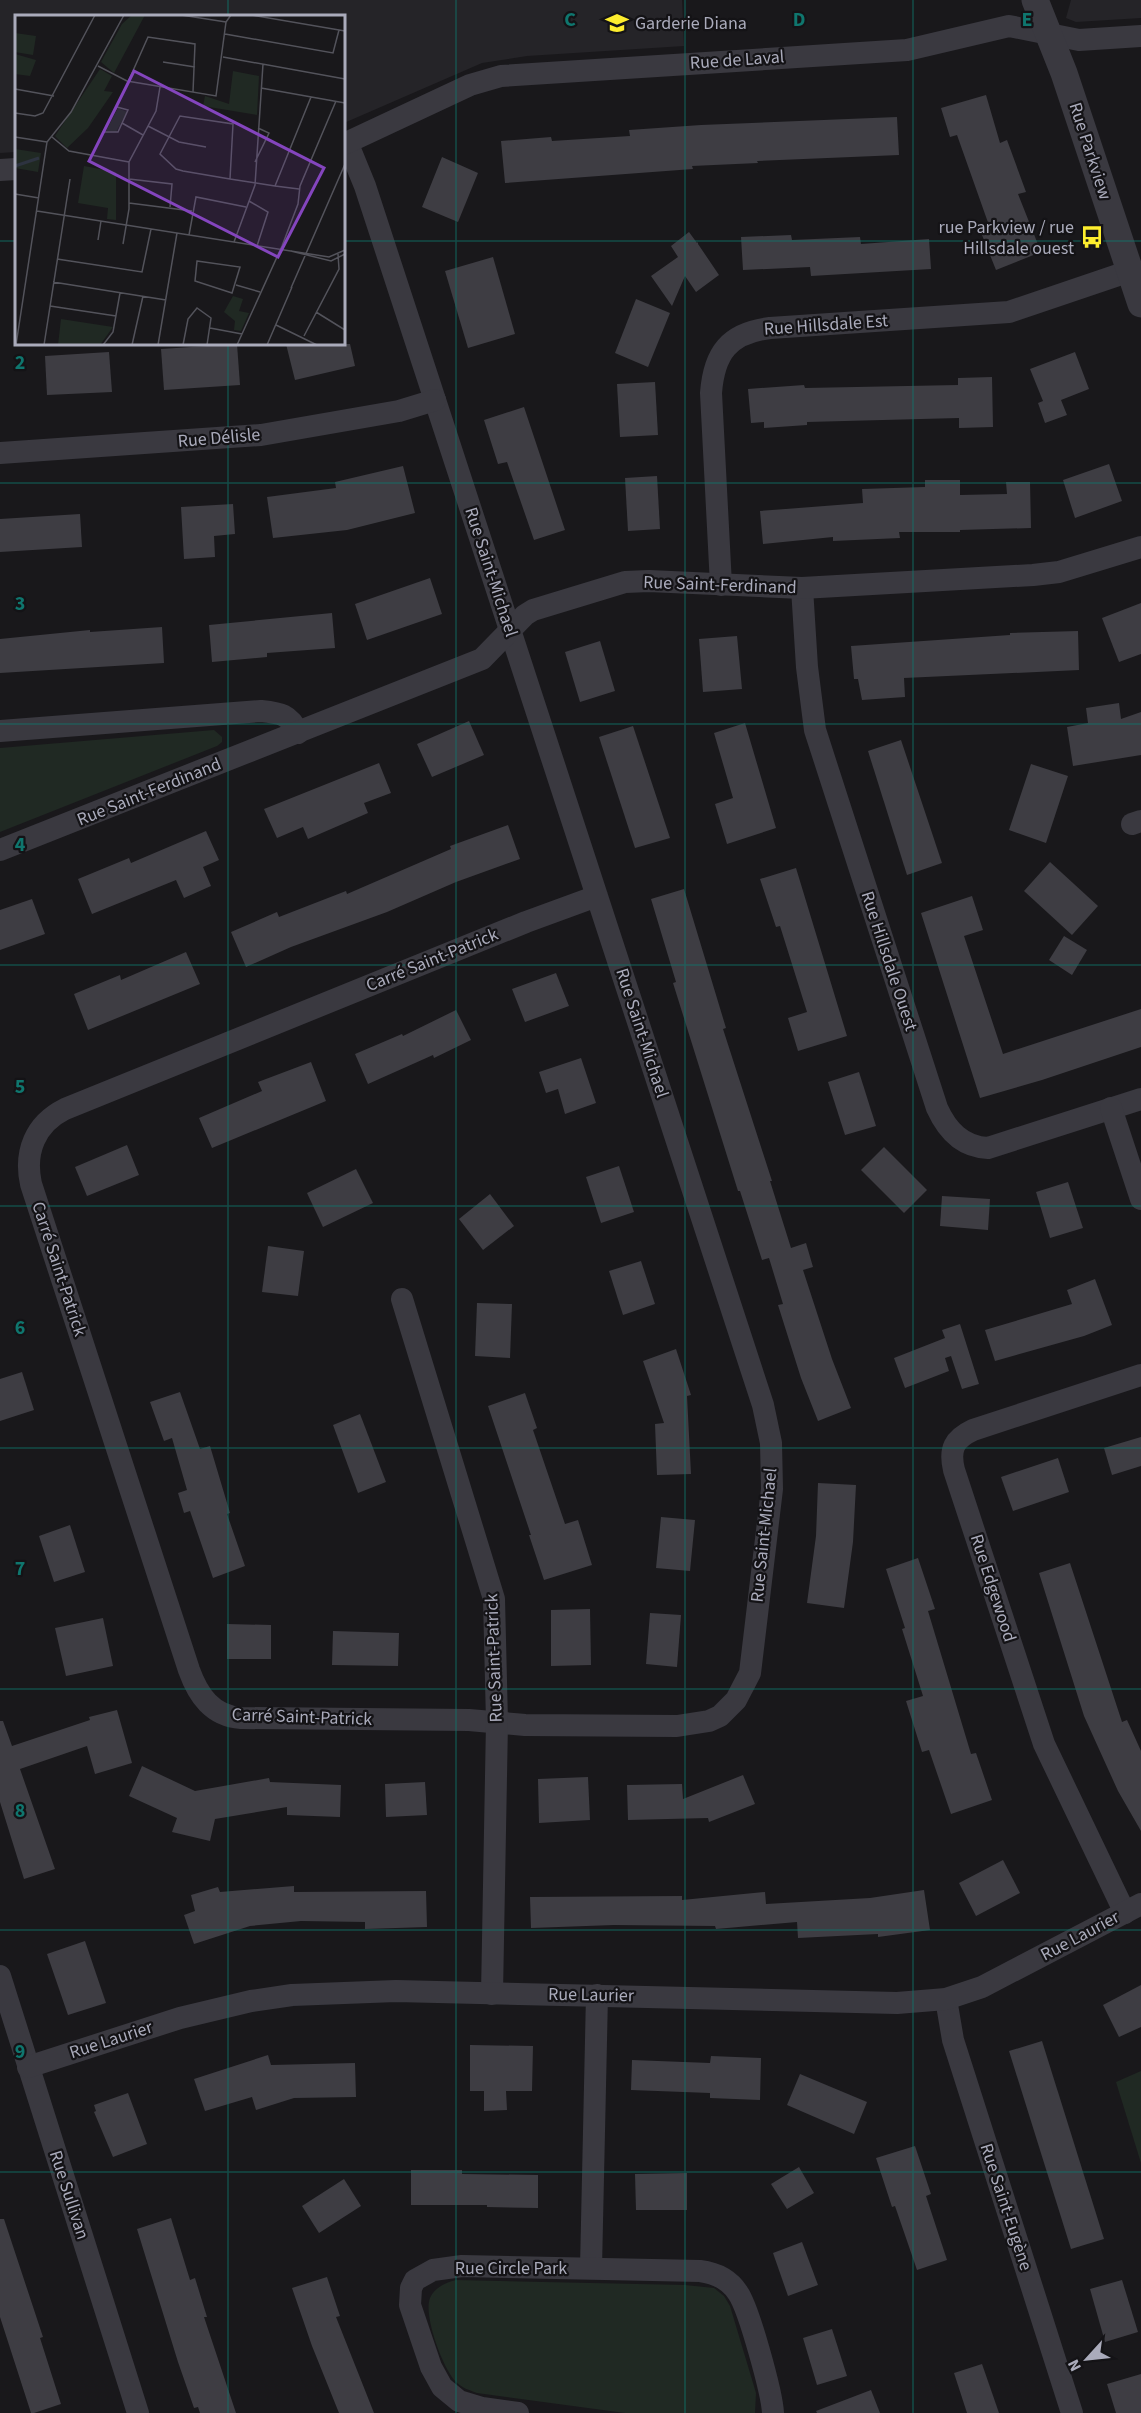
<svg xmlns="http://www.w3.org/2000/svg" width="1141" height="2413" font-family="'Source Sans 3',sans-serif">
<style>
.built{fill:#252428}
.green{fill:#202923}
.building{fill:#3e3d43}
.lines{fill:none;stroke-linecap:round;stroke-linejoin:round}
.minor{stroke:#3a3940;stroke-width:22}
.tertiary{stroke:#3a3940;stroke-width:27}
.grid{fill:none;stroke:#0f766e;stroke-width:1.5;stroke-opacity:0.55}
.labels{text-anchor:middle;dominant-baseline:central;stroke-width:4.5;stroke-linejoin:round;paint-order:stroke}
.poi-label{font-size:18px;fill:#aaabbb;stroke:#141316;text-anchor:start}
.street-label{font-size:18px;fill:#aaabbb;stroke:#141316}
.inset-river{fill:none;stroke:#2d3340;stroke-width:3}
.inset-road{fill:none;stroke:#53535b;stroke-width:1.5}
.view{fill:#8445be;fill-opacity:0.15;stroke:#8445be;stroke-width:3}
.inset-edge{fill:none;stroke:#aaabbb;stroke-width:3}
.grid-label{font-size:20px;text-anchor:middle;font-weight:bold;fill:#0f766e;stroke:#141316;stroke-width:4.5;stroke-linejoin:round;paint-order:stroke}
</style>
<rect width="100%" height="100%" fill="#19181b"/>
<g class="built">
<polygon points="0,0 682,0 684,46 527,56 482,63 344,123 344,16 16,16 16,152 0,153"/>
<polygon points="1071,0 1141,0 1141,18 1076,22 1066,18"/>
</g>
<g class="green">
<polygon points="214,730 222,737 222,742 217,746 0,832 0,748"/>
<polygon points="1141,2071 1141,2163 1116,2082"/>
<path d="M456 2280 685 2285 714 2288 724 2296 730 2306 756 2393 755 2413H625L477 2393C469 2390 462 2388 456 2382 443 2369 423 2315 430 2298 434 2288 446 2282 456 2280Z"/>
</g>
<g class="building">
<polygon points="986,95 1000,143 1007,140 1026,192 1018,194 1041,252 996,270 982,235 991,231 957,135 950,137 941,108"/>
<polygon points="897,117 899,155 757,161 758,163 692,166 693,169 505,183 501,141 551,137 552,141 630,136 629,130 701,125"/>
<polygon points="442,157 478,173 458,222 422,207"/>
<polygon points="689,232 697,243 698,242 698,244 719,275 696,292 685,276 672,306 651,276 678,257 671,246"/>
<polygon points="791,235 792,240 860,237 861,244 929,239 931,269 811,276 810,267 743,270 741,237"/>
<polygon points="493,257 515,334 468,348 445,271"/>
<polygon points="636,299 670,313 648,367 615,353"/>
<polygon points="237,344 240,385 164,390 161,349"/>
<polygon points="286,344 350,344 355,366 295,380"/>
<polygon points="109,352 112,392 47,395 45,356"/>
<polygon points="1075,352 1089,389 1061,400 1067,415 1045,423 1038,403 1043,401 1030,369"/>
<polygon points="992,377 993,427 959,428 959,418 807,422 807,425 764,428 764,422 751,423 748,389 804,385 805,388 958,385 958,378"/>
<polygon points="655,382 658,435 620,437 617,384"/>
<polygon points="524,407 565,530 534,540 507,462 498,464 484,420"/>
<polygon points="1109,464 1122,501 1075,518 1063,480"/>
<polygon points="403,466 415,513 347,530 273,538 267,497 336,488 335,482"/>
<polygon points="657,476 660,529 628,531 625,478"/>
<polygon points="925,480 960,480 960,495 1007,494 1006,482 1030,482 1031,528 960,530 960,532 899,532 900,538 833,541 833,537 763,544 760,511 863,503 862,489 925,487"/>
<polygon points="233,504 235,534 214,536 215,557 184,559 181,507"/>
<polygon points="80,514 82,547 0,552 0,519"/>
<polygon points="430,578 442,614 367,640 355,604"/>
<polygon points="1141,603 1141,654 1119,662 1102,618"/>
<polygon points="332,613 335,648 267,653 267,657 212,662 209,625"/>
<polygon points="162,627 164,663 0,673 0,639 90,630 90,632"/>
<polygon points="1078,631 1079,670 904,678 905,697 862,700 858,679 854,679 851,646 1010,635 1010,633"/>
<polygon points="737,636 742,689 703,692 699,639"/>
<polygon points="600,641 615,691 580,702 565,652"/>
<polygon points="1119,703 1121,719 1141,712 1141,755 1073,766 1067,727 1088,723 1086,708"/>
<polygon points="469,721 484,755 432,777 417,744"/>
<polygon points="745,723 776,828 727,844 715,804 733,798 714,733"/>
<polygon points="633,726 670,838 635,848 599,737"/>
<polygon points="901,740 942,863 907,875 868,751"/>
<polygon points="379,763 391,793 364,803 368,813 308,839 303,827 277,838 264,809"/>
<polygon points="1031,764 1068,776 1046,843 1009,830"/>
<polygon points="508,825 520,859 456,882 387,912 291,947 246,967 231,932 277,912 279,917 346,891 347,894 451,849 450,846"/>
<polygon points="206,831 219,860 203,867 211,886 184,898 176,880 92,914 78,879 129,858 131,863"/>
<polygon points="1050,862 1098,906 1072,935 1024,891"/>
<polygon points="796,868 847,1036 798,1051 788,1018 807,1012 780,926 776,927 760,879"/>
<polygon points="684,889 726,1028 723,1029 772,1181 770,1181 791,1248 806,1243 813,1267 803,1270 832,1359 851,1408 818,1421 801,1378 778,1305 783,1304 769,1258 762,1260 740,1191 738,1191 673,983 676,982 651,899"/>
<polygon points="972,896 983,930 964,936 1003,1054 1141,1009 1141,1047 1042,1080 980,1098 921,913"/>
<polygon points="32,899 45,934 0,950 0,910"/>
<polygon points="1064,936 1087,950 1072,975 1049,960"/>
<polygon points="186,952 200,984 88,1030 74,994 120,975 121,980"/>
<polygon points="556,973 569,1006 525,1022 512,989"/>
<polygon points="456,1010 471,1040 434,1058 433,1055 368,1084 355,1054 402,1034 403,1036"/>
<polygon points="581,1058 596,1103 565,1114 558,1089 546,1093 539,1072"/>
<polygon points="311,1062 326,1101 212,1148 199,1118 262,1091 258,1082"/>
<polygon points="859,1072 876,1126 845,1135 828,1082"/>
<polygon points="127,1145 139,1175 87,1196 75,1167"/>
<polygon points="884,1147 927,1190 904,1213 861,1170"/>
<polygon points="619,1166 634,1212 601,1223 586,1177"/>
<polygon points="356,1169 373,1203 323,1227 307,1193"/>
<polygon points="1068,1182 1083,1228 1050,1238 1036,1192"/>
<polygon points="490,1194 514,1226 483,1250 459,1219"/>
<polygon points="942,1196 990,1199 988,1230 940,1226"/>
<polygon points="268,1246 304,1251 298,1296 262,1292"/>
<polygon points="641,1261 655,1304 623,1315 609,1271"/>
<polygon points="1095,1279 1112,1325 1084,1336 995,1361 985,1330 1072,1304 1067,1290"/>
<polygon points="477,1303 512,1304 510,1358 475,1356"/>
<polygon points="960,1324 979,1384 962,1389 951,1356 945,1358 949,1371 905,1388 894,1358 945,1338 942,1330"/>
<polygon points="676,1349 691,1395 687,1396 691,1474 657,1475 655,1424 664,1423 643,1361"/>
<polygon points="22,1372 34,1410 0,1421 0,1379"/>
<polygon points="180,1392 200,1449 210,1446 230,1513 227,1514 245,1566 213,1578 190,1511 184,1513 178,1493 187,1490 172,1438 164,1441 150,1402"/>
<polygon points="525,1393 537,1428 533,1430 565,1524 578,1520 592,1565 544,1580 529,1535 531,1535 488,1406"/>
<polygon points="360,1414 386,1482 358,1493 333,1425"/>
<polygon points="1141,1437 1141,1466 1112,1475 1104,1448"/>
<polygon points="1058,1458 1069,1492 1013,1511 1001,1477"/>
<polygon points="818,1483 856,1485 853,1542 844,1608 807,1603 816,1536"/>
<polygon points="661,1517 695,1520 690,1571 656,1568"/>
<polygon points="70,1525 85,1572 54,1582 39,1536"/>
<polygon points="918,1558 935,1609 928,1611 971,1754 976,1753 992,1800 951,1814 929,1750 922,1752 906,1701 923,1696 902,1629 905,1628 886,1569"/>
<polygon points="1070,1563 1122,1722 1127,1720 1141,1751 1141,1831 1118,1791 1084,1716 1039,1573"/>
<polygon points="590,1609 591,1665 551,1666 551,1610"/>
<polygon points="650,1613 681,1615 677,1667 646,1664"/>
<polygon points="103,1618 113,1666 66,1676 55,1628"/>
<polygon points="227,1624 271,1625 271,1659 227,1659"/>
<polygon points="333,1631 399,1633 398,1666 332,1665"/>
<polygon points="117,1710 132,1763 95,1774 87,1746 20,1769 55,1869 24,1879 0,1802 0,1721 3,1721 12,1746 90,1720 89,1717"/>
<polygon points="142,1766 195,1791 269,1778 270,1782 341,1785 340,1817 287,1815 287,1807 215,1819 210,1841 172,1832 177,1818 129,1796"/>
<polygon points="743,1775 755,1804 709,1822 708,1818 628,1820 627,1785 682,1784 683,1799"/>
<polygon points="588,1777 590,1820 539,1823 538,1779"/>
<polygon points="425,1782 427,1815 386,1817 385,1784"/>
<polygon points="1003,1860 1020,1893 976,1916 959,1883"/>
<polygon points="294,1886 294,1892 426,1891 427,1927 365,1929 365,1922 301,1921 250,1926 194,1944 184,1915 195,1911 191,1895 218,1887 220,1892"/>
<polygon points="924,1890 930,1930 878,1937 878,1934 798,1938 797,1922 716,1929 715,1926 614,1925 531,1928 530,1897 682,1896 682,1900 765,1892 766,1904 870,1898"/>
<polygon points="85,1941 106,2003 68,2015 47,1954"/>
<polygon points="1141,1985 1141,2027 1119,2037 1103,2005"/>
<polygon points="1042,2041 1104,2239 1071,2249 1009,2051"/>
<polygon points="470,2045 533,2046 532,2091 506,2091 507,2110 484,2111 484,2091 470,2091"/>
<polygon points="268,2055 271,2065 355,2063 356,2097 294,2098 256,2110 252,2097 205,2111 194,2079"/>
<polygon points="711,2056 761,2058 760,2100 710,2098 710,2093 631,2090 632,2060 710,2063"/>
<polygon points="800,2074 867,2102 854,2134 787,2105"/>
<polygon points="128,2093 147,2144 113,2157 94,2112 96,2111 94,2105"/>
<polygon points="915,2146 931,2194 926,2196 947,2260 917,2270 895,2206 892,2207 876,2158"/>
<polygon points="799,2167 814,2193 787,2209 771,2184"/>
<polygon points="411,2170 462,2170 462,2174 538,2175 538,2208 487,2207 487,2205 411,2205"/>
<polygon points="687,2173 687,2210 636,2210 635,2174"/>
<polygon points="344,2179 361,2206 319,2233 302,2206"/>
<polygon points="171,2218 190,2280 195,2278 207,2317 204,2317 236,2413 200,2413 198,2407 194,2408 178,2362 137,2229"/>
<polygon points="0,2219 4,2219 43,2337 40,2338 61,2404 34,2413 31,2413 0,2317"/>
<polygon points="802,2242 818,2285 788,2296 773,2253"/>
<polygon points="327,2277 340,2316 336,2317 374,2413 339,2413 312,2346 292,2288"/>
<polygon points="1122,2280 1138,2332 1105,2342 1090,2289"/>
<polygon points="832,2329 847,2376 817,2385 803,2338"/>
<polygon points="982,2364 999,2413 967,2413 954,2373"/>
<polygon points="1141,2374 1141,2413 1116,2413 1107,2384"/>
<polygon points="871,2390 880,2413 817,2413 816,2411"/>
</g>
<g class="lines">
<g class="minor">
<path d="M347 142 365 186 435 400 763 1405 771 1443 772 1489 750 1673 736 1700 720 1716 709 1721 677 1726 525 1725 469 1720 241 1718C212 1716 198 1695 189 1670L31 1184C24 1152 35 1124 65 1109L526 922 597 896"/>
<polyline points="344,144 470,85 501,76 907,50 1009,26 1079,40 1141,36"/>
<polyline points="0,170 16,169"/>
<polyline points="0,453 261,435 399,411 435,400"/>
<path d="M721 585 711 393C714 353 729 333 770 328L1009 312 1130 271"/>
<path d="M802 588 807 667 815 730 937 1108C947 1130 962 1147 988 1148L1141 1099"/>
<path d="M0 731 261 711C280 713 290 714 298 733"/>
<polyline points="1132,824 1141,821"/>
<polyline points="0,850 482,659 525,615 533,610 625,582 649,581 802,588 1033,575 1059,572 1141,547"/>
<polyline points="1111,1108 1141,1199"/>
<polyline points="402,1299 494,1599 497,1722 492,1994"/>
<path d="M1125 1913 1044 1744 954 1470C949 1449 954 1439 973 1430L1141 1375"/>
<polyline points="0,1976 138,2413"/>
<polyline points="946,1999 953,2040 1072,2413"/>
<polyline points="28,2067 180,2018 251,2001 292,1995 396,1991 897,2003 946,1999 982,1987 1141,1904"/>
<polyline points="591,2268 597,1995"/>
<path d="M518 2413 482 2408 459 2401 442 2387 431 2367 410 2305 411 2288 415 2280 433 2270 462 2266 700 2271C716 2273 729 2279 738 2293 749 2309 772 2393 773 2413"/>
</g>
<polyline class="tertiary" points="1035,0 1064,73 1141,304"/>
</g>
<path class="grid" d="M228 0V16M456 0V2413M685 0V2413M913 0V2413M0 241H16M344 241H1141M228 344V2413M0 483H1141M0 724H1141M0 965H1141M0 1206H1141M0 1448H1141M0 1689H1141M0 1930H1141M0 2172H1141"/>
<defs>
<g id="school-bare" transform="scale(1.8)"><path d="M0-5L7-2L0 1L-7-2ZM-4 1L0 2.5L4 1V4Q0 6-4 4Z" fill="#fded2e" stroke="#141316" stroke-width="2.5" paint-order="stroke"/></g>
<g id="bus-bare" transform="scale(1.8)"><path d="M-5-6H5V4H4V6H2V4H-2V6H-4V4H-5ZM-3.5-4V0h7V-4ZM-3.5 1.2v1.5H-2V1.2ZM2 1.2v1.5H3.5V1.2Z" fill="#fded2e" stroke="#141316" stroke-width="2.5" paint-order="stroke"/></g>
</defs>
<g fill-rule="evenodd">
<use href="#school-bare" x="617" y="23"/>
<use href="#bus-bare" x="1092" y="237"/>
</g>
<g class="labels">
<g class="poi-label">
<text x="635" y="23">Garderie Diana</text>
<text x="1074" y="227" text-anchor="end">rue Parkview / rue<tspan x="1074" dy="21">Hillsdale ouest</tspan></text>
</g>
<g class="street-label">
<text transform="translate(737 60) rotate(-4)">Rue de Laval</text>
<text transform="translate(1090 151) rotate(72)">Rue Parkview</text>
<text transform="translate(826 325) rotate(-4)">Rue Hillsdale Est</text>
<text transform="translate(219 438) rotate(-5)">Rue Délisle</text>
<text transform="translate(491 572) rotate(72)">Rue Saint-Michael</text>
<text transform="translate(720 585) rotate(2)">Rue Saint-Ferdinand</text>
<text transform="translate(149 792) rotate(-22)">Rue Saint-Ferdinand</text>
<text transform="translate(432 960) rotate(-22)">Carré Saint-Patrick</text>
<text transform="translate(889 961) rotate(72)">Rue Hillsdale Ouest</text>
<text transform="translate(642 1033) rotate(72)">Rue Saint-Michael</text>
<text transform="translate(59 1269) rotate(72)">Carré Saint-Patrick</text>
<text transform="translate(764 1535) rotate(-84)">Rue Saint-Michael</text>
<text transform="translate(993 1588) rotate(72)">Rue Edgewood</text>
<text transform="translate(494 1658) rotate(-92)">Rue Saint-Patrick</text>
<text transform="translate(302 1717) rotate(2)">Carré Saint-Patrick</text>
<text transform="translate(1080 1936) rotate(-28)">Rue Laurier</text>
<text transform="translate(591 1995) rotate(1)">Rue Laurier</text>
<text transform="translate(111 2040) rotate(-18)">Rue Laurier</text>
<text transform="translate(69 2195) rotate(72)">Rue Sullivan</text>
<text transform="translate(1006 2207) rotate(72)">Rue Saint-Eugène</text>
<text x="511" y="2268">Rue Circle Park</text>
</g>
</g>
<g transform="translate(15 15)">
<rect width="330" height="330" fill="#19181b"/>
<path d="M117 0H130L99 58 86 47 107 9ZM0 18 21 21 18 40 0 37ZM0 39 21 45 15 61 0 59ZM85 54 97 61 89 76 98 77 73 113 52 133 40 121ZM218 56 244 61 242 100 188 91 190 81 214 89ZM103 93 112 97 101 117 91 116ZM0 134 26 138 23 157 0 153ZM69 151 101 157V205L92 204 93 193 63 188ZM218 281 228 284 224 296 234 298 226 316 219 315 220 306 209 297ZM46 304 98 312 85 330H43Z" fill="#202923"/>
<path class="inset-river" d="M0 151 24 143"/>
<path class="inset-road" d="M166 0 211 7M236 0 330 16M210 19 318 38 324 15M208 42 330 64M148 47 180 52M83 51 112 66 201 81 211 7 216 0M113 67 133 22 180 29 178 77M246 73 330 88M0 74 39 81M102 92 113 95 103 117H88ZM0 98 20 101 28 98 80 0M107 108 128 120M133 111 164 127 191 132M0 122 32 127M37 122 54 136 114 147M240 147 254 118 243 113M114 164 157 169 155 192M215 164 218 109 165 101 145 139 161 154 168 156 215 164 241 168 260 171 284 174M260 171 296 82M0 179 24 183M234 186 253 197 242 231M114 188 177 196M22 196 314 242 330 235M174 220 181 182 231 192M83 225 86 206M219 227 240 170 248 49M108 229 114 194V147L141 96 145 72M276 236 316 246 330 239M42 244 127 257 136 214M182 246 225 252 217 278 180 266ZM38 267 151 285M221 270 245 277M276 273 330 149M35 291 101 301M301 297 330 315M261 310 302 330M195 313 227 319M289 321 324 254 323 239M1 330 32 127 56 97 109 0M29 330 55 164M88 330 98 317 105 278M117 330 128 281M143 330 162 218M168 330 173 304 182 293 196 303 192 330M222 330 267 231 283 189 285 171 321 86M252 330 277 272"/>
<path class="view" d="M119 56 309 153 263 242 74 146Z"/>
<rect width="330" height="330" class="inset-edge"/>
</g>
<g class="grid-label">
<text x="570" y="26">C</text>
<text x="799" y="26">D</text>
<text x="1027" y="26">E</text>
<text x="20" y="369">2</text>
<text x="20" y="610">3</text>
<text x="20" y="851">4</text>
<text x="20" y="1093">5</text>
<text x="20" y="1334">6</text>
<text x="20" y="1575">7</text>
<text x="20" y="1817">8</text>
<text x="20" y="2058">9</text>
</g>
<g transform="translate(1087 2359) rotate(243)" stroke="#141316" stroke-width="4.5" paint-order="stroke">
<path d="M0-4.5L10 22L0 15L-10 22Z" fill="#aaabbb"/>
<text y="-9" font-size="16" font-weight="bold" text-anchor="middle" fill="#aaabbb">N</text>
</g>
</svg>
